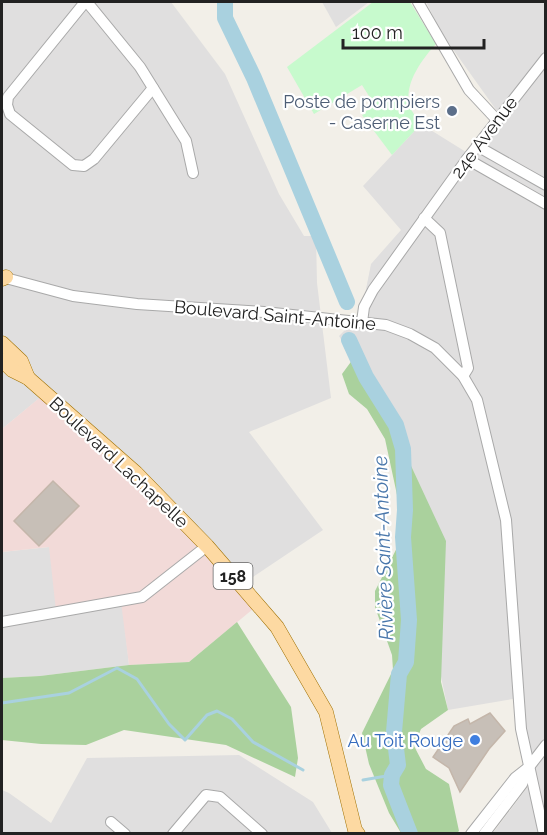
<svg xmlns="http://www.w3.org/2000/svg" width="547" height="835" font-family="Raleway,sans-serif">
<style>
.residential{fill:#e0dfdf}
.commercial{fill:#f2dad8}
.forest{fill:#aad19d}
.park{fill:#c7facd}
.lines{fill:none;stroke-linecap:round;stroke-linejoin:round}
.stream{stroke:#a9d1df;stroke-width:3}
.river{stroke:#a9d1df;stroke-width:16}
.building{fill:#c7bfb7;stroke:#c4b6aa;stroke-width:1.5}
.minor-casing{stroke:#a9a9a9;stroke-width:12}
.major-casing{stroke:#9f7000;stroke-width:15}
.minor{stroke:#fff;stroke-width:10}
.major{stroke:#fdd9a2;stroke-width:14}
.service-dot{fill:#5c6f8a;stroke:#fff;stroke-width:2}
.shop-dot{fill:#3f7fe0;stroke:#fff;stroke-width:2}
.labels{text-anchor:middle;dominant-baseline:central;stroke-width:4.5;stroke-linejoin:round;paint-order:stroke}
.shield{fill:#fff;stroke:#646464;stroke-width:1.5}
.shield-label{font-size:16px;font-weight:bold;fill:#222}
.service-label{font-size:18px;fill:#4e5e75;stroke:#fff;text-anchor:end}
.street-label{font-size:18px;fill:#222;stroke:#fff}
.shop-label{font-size:18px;fill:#366cbe;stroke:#fff;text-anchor:end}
.water-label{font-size:20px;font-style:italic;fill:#4977ab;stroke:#fff}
</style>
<rect width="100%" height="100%" fill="#f2efe8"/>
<g class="residential">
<polygon points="2,2 171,2 225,74 279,194 304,236 316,236 317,283 331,398 249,432 323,530 241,585 48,391 2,429"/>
<polygon points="322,2 369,2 336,27"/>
<polygon points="426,2 545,2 545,833 493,833 529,785 519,698 448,710 386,412 339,336 361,314 371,264 401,230 363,186 421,124 466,152 497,111 442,34"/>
<polygon points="49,547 122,601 129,665 40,676 2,678 2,552"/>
<polygon points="239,755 313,802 332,833 2,834 2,790 9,793 51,823 87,758"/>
</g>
<polygon class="commercial" points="49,390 241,585 253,609 189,662 129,665 121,602 56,611 49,547 2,552 2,429"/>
<g class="forest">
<polygon points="353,359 386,412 446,541 441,682 448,710 421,729 414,746 426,769 449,784 459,831 457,833 401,833 389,813 369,764 362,733 393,670 392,655 375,607 375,591 405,532 385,439 367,409 349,394 342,374"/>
<polygon points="237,622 291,707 298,758 295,777 226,745 124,730 86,745 41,744 2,740 2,678 40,676 129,665 189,662"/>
</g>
<path class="park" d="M373 2H410L436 44C423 58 405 82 409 103 410 110 417 118 421 124L392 155 362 115 374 104 362 85 314 114 287 67Z"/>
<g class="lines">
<g class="stream">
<polyline points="2,703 69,693 117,668 137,679 169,724 185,740 207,715 217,711 232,719 253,742 303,770"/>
<polyline points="363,780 392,775"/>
</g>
<g class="river">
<polyline points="225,2 225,18 254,78 347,302"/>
<polyline points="349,340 366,377 396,425 403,449 405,510 403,537 409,620 406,662 399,674 394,732 398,765 392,775 391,785 410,834"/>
</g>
</g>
<g class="building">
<polygon points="53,481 79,506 39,546 14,521"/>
<polygon points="490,713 505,731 489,749 460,792 449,768 433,757 454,726 468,719 470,724"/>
</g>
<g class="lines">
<g class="minor-casing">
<g id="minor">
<polyline points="85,2 8,97 7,105 10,114 73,165 84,166 94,159 153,88"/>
<polyline points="87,2 140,67 186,141 193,173"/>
<polyline points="418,2 469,90 497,120"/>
<polyline points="477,146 546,185"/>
<polyline points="467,159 546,204"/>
<polyline points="424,218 440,233 468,368 463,376"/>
<polyline points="2,277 73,296 137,304 264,312 386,325 410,334 435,348 463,376 477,400 506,520 521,729 544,834"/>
<polyline points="362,322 364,307 373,290 467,159 546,58"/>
<polyline points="2,622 142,597 207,546"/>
<polyline points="111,822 125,834"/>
<polyline points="173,834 206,795 220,797 262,834"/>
<polyline points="471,834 515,778 529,767 546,745"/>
<polyline points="484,834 522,784 529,767"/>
</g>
</g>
<g class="major-casing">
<g id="major">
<polyline points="2,279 6,277"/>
<polyline points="2,343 21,361 28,378"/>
<polyline points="2,360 12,370 28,378 136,473 207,546 277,627 326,712 355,830 358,834"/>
</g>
</g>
<use href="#minor" class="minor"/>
<use href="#major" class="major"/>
</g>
<circle class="service-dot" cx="452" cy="111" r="6"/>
<circle class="shop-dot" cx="475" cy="740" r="6"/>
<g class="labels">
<rect class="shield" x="213.5" y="563" width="39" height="26" rx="4.5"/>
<g class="shield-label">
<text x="233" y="576">158</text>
</g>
<g class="service-label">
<text x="440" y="101">Poste de pompiers<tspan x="440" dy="21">- Caserne Est</tspan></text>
</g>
<g class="street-label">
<text transform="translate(484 137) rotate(-53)">24e Avenue</text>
<text transform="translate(275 315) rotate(5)">Boulevard Saint-Antoine</text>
<text transform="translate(119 462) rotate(43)">Boulevard Lachapelle</text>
</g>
<g class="shop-label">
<text x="463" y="740">Au Toit Rouge</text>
</g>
<g class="water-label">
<text transform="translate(383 548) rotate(-92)">Rivière Saint-Antoine</text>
</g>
</g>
<rect width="547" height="835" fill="none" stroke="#222222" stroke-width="6"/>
<path d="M343 39v9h141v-9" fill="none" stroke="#222222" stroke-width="3"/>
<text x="352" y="39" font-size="18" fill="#222222" stroke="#ffffff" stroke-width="4.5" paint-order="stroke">100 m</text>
</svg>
